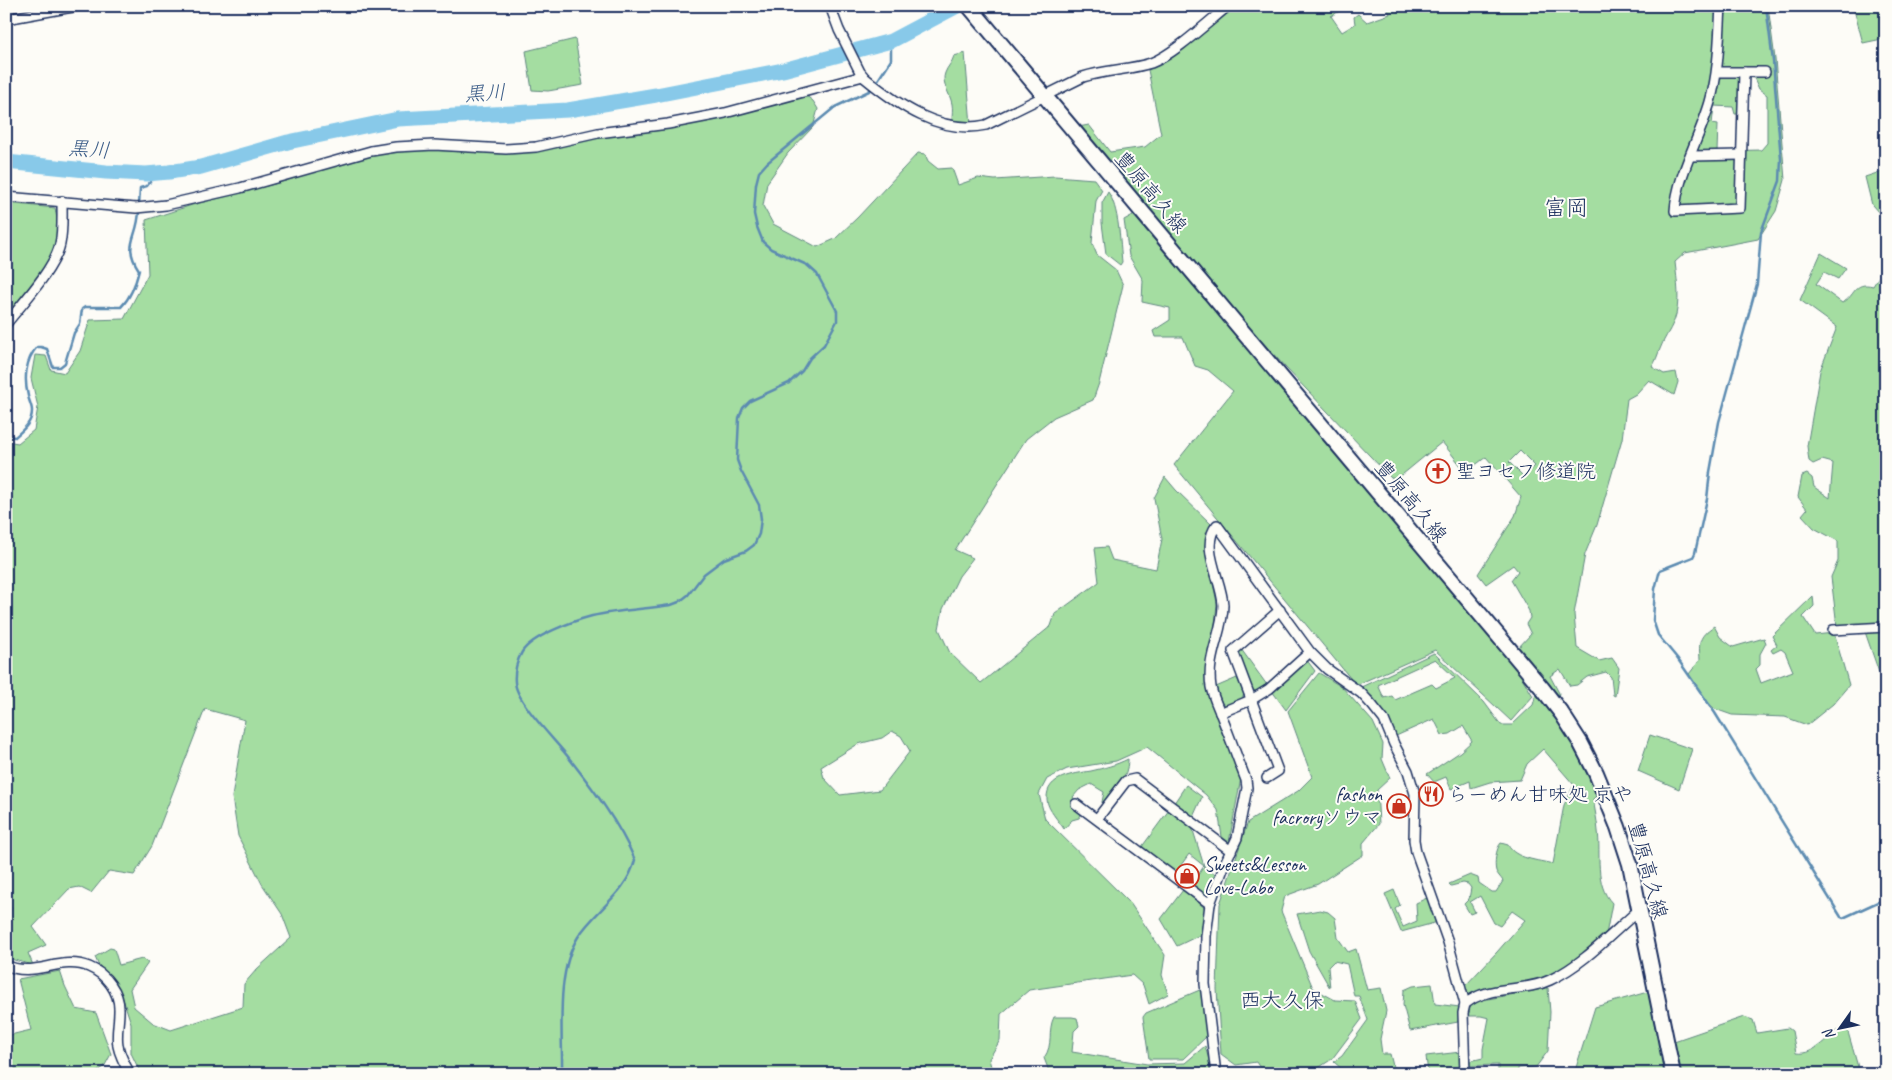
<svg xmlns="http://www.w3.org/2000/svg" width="1892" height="1080" font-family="Caveat,'Klee One',sans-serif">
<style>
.green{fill:#a4dda1;stroke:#608680;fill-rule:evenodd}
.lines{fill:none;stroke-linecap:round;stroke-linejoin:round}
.stream{stroke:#5c8bb1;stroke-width:2.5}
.river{stroke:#88c9e9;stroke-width:15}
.minor-casing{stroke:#1b2f5e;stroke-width:12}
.secondary-casing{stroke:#1b2f5e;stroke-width:18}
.minor{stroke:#fdfcf7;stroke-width:9}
.secondary{stroke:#fdfcf7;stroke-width:14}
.labels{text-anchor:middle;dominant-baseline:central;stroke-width:4;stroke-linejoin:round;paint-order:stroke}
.street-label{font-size:20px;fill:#1b2f5e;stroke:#fdfcf7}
.poi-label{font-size:20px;fill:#1b2f5e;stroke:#fdfcf7;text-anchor:start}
.water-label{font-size:21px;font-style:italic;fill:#3c5d88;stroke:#fdfcf7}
.neighbourhood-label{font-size:21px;fill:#1b2f5e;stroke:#fdfcf7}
.quarter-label{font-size:22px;fill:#1b2f5e;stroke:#fdfcf7}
</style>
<rect width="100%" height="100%" fill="#fdfcf7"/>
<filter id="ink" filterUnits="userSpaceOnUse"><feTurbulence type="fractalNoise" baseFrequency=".02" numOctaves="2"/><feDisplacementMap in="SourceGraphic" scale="10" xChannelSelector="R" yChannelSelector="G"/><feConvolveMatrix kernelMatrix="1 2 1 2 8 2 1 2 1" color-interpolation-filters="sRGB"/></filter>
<g filter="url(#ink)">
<g class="green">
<path d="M1234 6H1348L1331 16 1342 32 1355 24 1354 17 1358 14 1367 22 1390 14 1386 6H1768L1775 59 1785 180 1776 211 1758 239 1685 253 1675 262C1677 281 1681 303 1674 321 1670 331 1663 340 1660 349 1657 356 1656 361 1652 367L1664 374 1676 372 1678 382 1674 395 1649 380 1636 394 1627 399 1622 439 1597 525 1585 554 1574 614 1577 648 1599 661 1612 658 1619 668 1615 696 1613 695 1611 677 1606 672 1587 677 1577 685 1570 686 1560 669 1550 676 1559 693 1553 714 1567 734 1599 794 1593 799C1595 810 1597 820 1598 831 1601 854 1594 884 1612 903L1606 935 1590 951 1548 978 1469 997 1467 996 1465 986 1497 952 1525 920 1512 911 1500 926 1494 923 1480 896 1470 902 1475 912 1470 914 1464 904 1469 899 1471 888 1468 884 1463 883 1451 886 1449 884 1470 875 1478 878 1479 883 1492 892H1496L1503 881C1501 878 1497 874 1496 871 1494 864 1496 848 1501 843L1508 845C1515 859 1538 860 1553 864L1564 805 1574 785 1543 749 1527 764 1520 780 1490 782 1471 788 1470 781 1451 789 1446 777 1434 782 1427 774 1460 752 1472 741 1463 726 1450 734 1442 735 1434 719 1396 736 1386 716 1373 697 1359 688 1434 653 1484 702 1501 725H1512L1533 705 1536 694 1517 660 1518 648 1531 634 1526 624 1530 618 1529 611 1511 580 1518 571 1513 565 1486 584 1478 574 1515 516 1521 497 1486 457 1466 472 1442 442 1397 479 1391 478 1285 367 1135 200 1078 127 1089 125 1110 152 1145 147 1161 134 1148 70 1172 57ZM1745 77 1754 78 1759 89 1767 95V143L1761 150 1717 151 1718 125 1712 124 1714 106 1733 107 1735 114H1740ZM1520 451 1535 466 1524 477 1509 462ZM1435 659 1455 678 1436 688 1432 684 1395 700 1392 696 1384 698 1378 685Z"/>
<polygon points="1853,6 1886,6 1886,43 1882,39 1863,43"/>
<polygon points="575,39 583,85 548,91 532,90 526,51"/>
<path d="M965 53 971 125 952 120C952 114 953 109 952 104 950 93 941 83 945 73 947 67 952 63 954 56Z"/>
<path d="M805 95 813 101 818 109 813 127 788 153 767 183 763 206 773 224 817 247 835 239 858 217 918 153 925 154 928 161 938 169 952 168 958 185 978 178 995 180 1055 176 1094 179 1102 190 1096 201 1092 243 1097 255 1116 270 1123 285 1099 383 1093 400 1054 417 1026 439 955 550 973 558 959 576 943 609 939 629 950 653 981 683 1051 626 1055 614 1099 582 1095 548 1107 547 1112 560 1156 569 1162 539 1154 498 1165 477 1176 490 1211 524 1207 533V554L1217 603 1215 625 1207 659 1209 690 1220 728 1241 778 1229 842 1222 837 1218 810 1206 795 1147 747 1116 761 1067 769 1047 779 1039 794 1045 819 1130 903 1165 955 1162 975 1168 994 1149 1004 1143 985 1132 975 1029 990 1001 1014 1000 1040 989 1059 993 1074H141L131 1053V1023L123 999 113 981 98 964 95 957 110 948 114 949 119 965 142 959 148 963 130 989 134 1007 153 1023 171 1030 243 1007 244 984 257 969 291 938 282 914 262 884 238 836 232 797 245 720 205 709 152 846 134 875 109 871 91 893 79 887 69 889 33 927 46 945 28 953 33 965 14 960 6 955V920L12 908 6 903V441L18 443 34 430 38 407 31 378 35 355 46 356 51 370 65 373 80 351 90 320 124 319 148 274 146 220 192 205 282 182 352 160 392 151 434 149H462L598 137ZM892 731 901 736 910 751 880 790 840 795 824 778 821 767 858 744 882 738Z"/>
<polygon points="1886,170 1886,221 1872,205 1865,177"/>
<path d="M1108 192C1119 207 1120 242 1122 262L1120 265 1106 254 1102 223V203Z"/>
<path d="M6 203 55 208C56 215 58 221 58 228 56 263 26 292 6 319Z"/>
<polygon points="1133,215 1511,659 1533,696 1511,721 1435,650 1356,685 1174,465 1233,391 1208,370 1195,366 1183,337 1155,337 1153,331 1170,320 1170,308 1142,302 1143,280 1129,256 1124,220"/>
<path d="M1821 253 1846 268 1838 279 1824 272 1816 284 1842 303C1856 296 1853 281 1873 286L1886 265V681H1882L1863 626H1837L1831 577 1838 561V541L1814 528 1802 515 1807 509 1798 497 1802 476 1807 474 1812 478 1814 487 1830 498 1833 463 1822 460 1813 464 1809 461 1807 446 1820 371 1837 327 1800 300Z"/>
<path d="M1813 596 1814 606 1803 617 1815 635 1834 633 1849 685 1833 704 1807 725 1785 717 1732 715 1715 709 1706 701 1689 674 1700 660C1699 642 1698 637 1714 626L1720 637 1733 647 1764 638 1766 643 1760 654V665L1756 669 1761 683 1793 671 1785 652 1781 649 1773 653 1771 650 1777 645 1772 636Z"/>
<polygon points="1241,649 1267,685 1258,692 1251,689 1237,656"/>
<polygon points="1306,659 1315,671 1286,710 1272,691"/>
<polygon points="1319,673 1342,687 1373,722 1383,744 1382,759 1390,778 1377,790 1379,824 1363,843 1363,855 1318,884 1285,896 1281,911 1313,988 1335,1000 1355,1001 1362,1019 1332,1059 1309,1074 1264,1074 1256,1062 1236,1065 1221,1054 1217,989 1220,904 1248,822 1298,791 1312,777 1288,711"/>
<polygon points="1237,678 1244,694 1242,699 1229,705 1222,704 1216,687"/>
<polygon points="1650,735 1692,749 1679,789 1638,771"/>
<path d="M1128 759C1128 779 1115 790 1103 804L1102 802 1104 792 1091 784 1079 790 1073 797 1083 812 1079 818 1072 820 1064 829C1059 821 1047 809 1047 799 1046 776 1074 774 1091 771 1104 768 1116 765 1128 759Z"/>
<polygon points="1186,785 1202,797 1193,817 1174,803"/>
<polygon points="1169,810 1192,827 1204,866 1218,876 1210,898 1192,884 1204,866 1189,854 1176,872 1141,848"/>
<polygon points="1183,890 1206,909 1202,934 1177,946 1161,919"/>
<polygon points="1394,890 1400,905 1395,909 1403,927 1417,921 1416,903 1429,897 1438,922 1401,932 1385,894"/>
<polygon points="1320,910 1328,912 1335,918 1338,938 1348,952 1356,949 1367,990 1381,988 1386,1011 1380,1039 1382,1054 1390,1054 1395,1074 1355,1074 1353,1072 1351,1074 1341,1074 1343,1070 1334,1062 1342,1056 1368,1020 1359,996 1354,996 1347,964 1334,961 1328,967 1330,988 1309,951 1297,914"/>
<polygon points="60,971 65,986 76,1009 96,1013 111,1054 104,1067 94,1074 6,1074 6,1036 31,1030 18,979"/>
<polygon points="1432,984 1435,1004 1460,1007 1458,1022 1410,1031 1403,1005 1404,990 1413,986"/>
<polygon points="1548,988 1550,1012 1548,1051 1536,1067 1518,1068 1518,1074 1498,1074 1498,1065 1470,1066 1470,1061 1483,1058 1483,1049 1489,1018 1481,1016 1468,1016 1471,1004 1477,1001"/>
<polygon points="1202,989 1207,1036 1183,1059 1149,1059 1143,1017 1146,1013"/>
<polygon points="1651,991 1668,1074 1574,1074 1595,1007"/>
<path d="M1054 1017H1072L1077 1018 1079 1026 1074 1031 1072 1052 1147 1064 1185 1063 1205 1046 1213 1074H1050L1044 1058C1054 1044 1047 1031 1054 1017Z"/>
<path d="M1744 1017 1753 1020 1757 1033 1788 1028 1792 1031 1796 1053C1816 1056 1828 1034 1846 1025L1860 1074H1680L1674 1041Z"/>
<polygon points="1461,1052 1461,1074 1428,1074 1426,1056"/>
</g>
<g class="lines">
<g class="stream">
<polyline points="1766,6 1773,61 1781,159 1780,181 1761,232 1757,284 1719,422 1710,472 1707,499 1695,553 1693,557 1660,570 1655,589 1653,620 1658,635 1677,658 1715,713 1841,917 1843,918 1880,901 1882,901 1886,905"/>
<polyline points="876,83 891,60 891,41"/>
<polyline points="139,206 140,188 147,186 157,173"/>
<path d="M6 436 15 437C23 430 32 423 32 411 32 406 29 401 28 396 24 380 25 360 37 347H41L47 349 53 367H60L65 363 74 333 80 324 82 309 85 307H121C130 298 136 283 139 270 122 244 138 239 139 211"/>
<path d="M562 1074C563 1033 555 974 578 937 595 910 627 893 635 860 619 823 594 790 569 758 556 741 516 702 515 682 514 672 517 660 522 652 532 636 573 621 592 616 618 610 645 609 671 605L679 602 688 595 704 574 724 559 746 551 754 545 759 534 761 519 759 505 741 471 737 460 739 418 743 408 750 401 789 383 802 371 810 358 824 345 837 321V311L817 274 807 265 771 249 763 242 757 227 754 214 756 184 759 172 767 163 835 107 869 91 872 87"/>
</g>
<polyline class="river" points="6,162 106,172 146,174 169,172 201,167 288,142 398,119 568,110 656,95 783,70 891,41 957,6"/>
<g class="minor-casing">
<g id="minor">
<path d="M830 6 839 30 860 72 865 78C898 105 941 135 986 125L1083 77C1105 70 1129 70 1151 63 1173 55 1208 22 1228 6"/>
<polyline points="6,19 78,6"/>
<path d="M1717 72H1744L1740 208 1675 211C1677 176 1700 137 1710 102 1719 71 1719 38 1721 6"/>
<polyline points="1744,72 1765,72"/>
<polyline points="1691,156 1741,155"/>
<polyline points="6,197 136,208 166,205 240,188 371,151 396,147 434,145 506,149 536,147 598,133 668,124 725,113 863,76"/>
<path d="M6 324C22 304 55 268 60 244 63 230 62 215 62 201"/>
<polyline points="1833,630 1886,627"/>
<polyline points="1220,713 1251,700 1269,689 1310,652"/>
<polyline points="1267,778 1278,771 1233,651 1280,610"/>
<polyline points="1076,804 1210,904"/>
<polyline points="1097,819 1126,781 1135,779 1231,851"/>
<path d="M6 965C33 979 61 955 89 967 106 974 120 992 119 1011 119 1023 116 1034 118 1046 120 1056 125 1065 130 1074"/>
<path d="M1465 1004C1489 984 1523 993 1550 980 1584 964 1611 934 1640 909"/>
<path d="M1216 1074 1205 984 1206 936 1210 904 1226 861 1237 838 1247 788 1246 780C1238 760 1231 740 1223 720 1219 709 1213 698 1211 687 1206 656 1223 633 1223 605 1222 580 1199 546 1217 525L1310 652 1327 669 1361 693 1372 705 1384 720 1394 744 1408 771 1415 794 1414 840 1416 852 1448 942 1465 1004 1463 1013 1465 1074"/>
</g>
</g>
<g class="secondary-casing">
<polyline id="secondary" points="969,6 1496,633 1542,688 1562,714 1580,742 1596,773 1618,827 1630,864 1673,1074"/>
</g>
<use href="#minor" class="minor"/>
<use href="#secondary" class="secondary"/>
</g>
</g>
<defs>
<g id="church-ring" transform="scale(1.25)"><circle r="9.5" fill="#fdfcf7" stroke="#c8321e" stroke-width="1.5"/><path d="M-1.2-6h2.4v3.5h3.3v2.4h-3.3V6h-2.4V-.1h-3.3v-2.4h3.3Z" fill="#c8321e"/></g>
<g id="restaurant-ring" transform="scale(1.25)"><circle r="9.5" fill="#fdfcf7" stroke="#c8321e" stroke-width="1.5"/><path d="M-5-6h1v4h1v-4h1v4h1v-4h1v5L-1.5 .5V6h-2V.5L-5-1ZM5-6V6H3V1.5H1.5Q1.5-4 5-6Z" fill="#c8321e"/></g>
<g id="shop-ring" transform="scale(1.25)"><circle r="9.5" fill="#fdfcf7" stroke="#c8321e" stroke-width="1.5"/><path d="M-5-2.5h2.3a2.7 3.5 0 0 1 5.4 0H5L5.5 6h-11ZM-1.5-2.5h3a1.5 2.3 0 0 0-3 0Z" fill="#c8321e"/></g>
</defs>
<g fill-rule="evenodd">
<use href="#church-ring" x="1438" y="471"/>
<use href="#restaurant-ring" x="1431" y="794"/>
<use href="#shop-ring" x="1399" y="806"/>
<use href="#shop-ring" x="1187" y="876"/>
</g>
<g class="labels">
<g class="street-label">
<text transform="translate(1151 192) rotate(50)">豊原高久線</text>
<text transform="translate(1411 501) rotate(50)">豊原高久線</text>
<text transform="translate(1648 870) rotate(75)">豊原高久線</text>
</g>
<g class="poi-label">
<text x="1456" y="471">聖ヨセフ修道院</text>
<text x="1382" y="794" text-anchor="end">fashon<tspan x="1382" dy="23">facroryソウマ</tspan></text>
<text x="1448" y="794">らーめん甘味処 京や</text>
<text x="1204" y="864">Sweets&amp;Lesson<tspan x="1204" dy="23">Love-Labo</tspan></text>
</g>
<g class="water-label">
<text transform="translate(485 93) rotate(-3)">黒川</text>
<text transform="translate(89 149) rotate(4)">黒川</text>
</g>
<g class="neighbourhood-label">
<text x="1282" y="1000">西大久保</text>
</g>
<g class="quarter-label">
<text x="1566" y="208">富岡</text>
</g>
</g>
<rect width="1892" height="1080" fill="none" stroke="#fdfcf7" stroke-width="25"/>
<rect x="12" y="12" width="1867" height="1055" fill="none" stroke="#1b2f5e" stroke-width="2" filter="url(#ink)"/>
<g transform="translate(1840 1028) rotate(237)" stroke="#fdfcf7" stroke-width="4" paint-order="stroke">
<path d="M0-4L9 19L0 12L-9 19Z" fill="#1b2f5e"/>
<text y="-8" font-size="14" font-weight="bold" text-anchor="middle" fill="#1b2f5e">N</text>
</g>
</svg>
